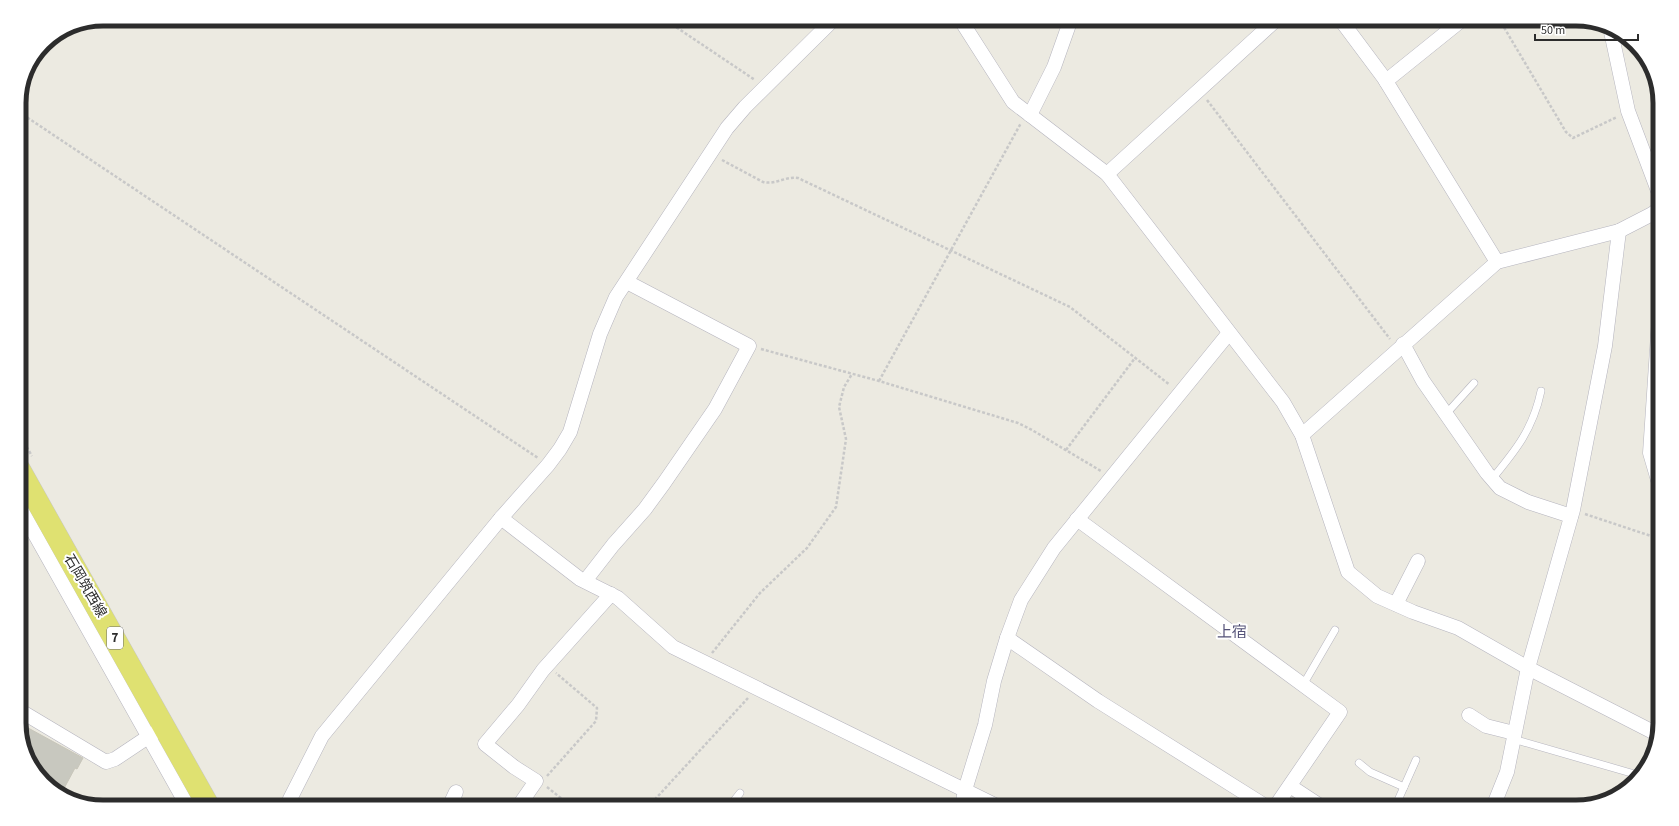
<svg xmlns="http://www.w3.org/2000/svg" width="1679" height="826" font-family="'Source Sans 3','Noto Sans JP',sans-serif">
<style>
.building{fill:#c8c8bf;stroke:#c8c6ba}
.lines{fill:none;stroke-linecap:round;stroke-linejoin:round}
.lane-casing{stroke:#b5b4be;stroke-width:8}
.street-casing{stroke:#b5b4be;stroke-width:15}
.primary-casing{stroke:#c8c8c8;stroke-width:23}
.path{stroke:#c8c8c8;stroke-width:2.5;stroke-dasharray:3 2;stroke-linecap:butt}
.lane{stroke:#fff;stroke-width:7}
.street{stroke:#fff;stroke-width:14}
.primary{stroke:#dfe171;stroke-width:22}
.labels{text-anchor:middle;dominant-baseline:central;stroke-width:4;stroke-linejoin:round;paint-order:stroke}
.shield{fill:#fff;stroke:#6b6b6b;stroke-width:1}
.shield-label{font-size:13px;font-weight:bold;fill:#2c2c2c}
.street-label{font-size:14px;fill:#2c2c2c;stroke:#fff}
.neighbourhood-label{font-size:15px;fill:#545278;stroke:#fff}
.rim{fill:none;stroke:#2c2c2c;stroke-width:5}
</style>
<rect width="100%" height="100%" fill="#eceae1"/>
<polygon class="building" points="19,723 83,758 77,769 75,768 61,794 33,770 19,728"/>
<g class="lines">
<g class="lane-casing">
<g id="lane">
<polyline points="1446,414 1474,383"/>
<path d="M1492 479C1516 450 1533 429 1541 391"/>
<polyline points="1303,685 1335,630"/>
<polyline points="1513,739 1638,775"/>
<polyline points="1359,763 1370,772 1404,787"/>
<polyline points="729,807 740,793"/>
<polyline points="1395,807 1416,760"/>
</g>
</g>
<g class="street-casing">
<g id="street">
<polyline points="960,19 1013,102 1107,174 1283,402 1302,435 1348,572 1377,596 1413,612 1458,628 1528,668 1657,734"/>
<polyline points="1340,19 1384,78 1497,262"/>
<polyline points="1610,27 1628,111 1660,196"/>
<polyline points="24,77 26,70"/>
<polyline points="1386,81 1463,19"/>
<polyline points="1030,115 1054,67 1071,19"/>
<polyline points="1107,174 1277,19"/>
<polyline points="1660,305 1650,453 1660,487"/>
<polyline points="1403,344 1423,381 1487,473 1500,488 1528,502 1571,516"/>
<polyline points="1302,435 1497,262 1619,231 1652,214 1660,208"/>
<polyline points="19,506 188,807"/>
<polyline points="501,518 580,579 618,598 673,647 999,807"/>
<polyline points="1077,519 1340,712 1275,807"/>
<polyline points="585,581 613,545 645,509 664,483 715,409 749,346 627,282"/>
<polyline points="1396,604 1418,561"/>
<polyline points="1007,638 1098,701 1267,807"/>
<polyline points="19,710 106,762 115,759 157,731"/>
<polyline points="1469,715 1486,726 1514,733"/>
<polyline points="1290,786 1322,807"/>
<polyline points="287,807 290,799 322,736 501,518 548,465 560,449 570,432 600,334 616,297 727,128 745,107 834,19"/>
<polyline points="449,807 456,792"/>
<polyline points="518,807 536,781 514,767 485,744 518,705 543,670 611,594"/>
<polyline points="962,807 965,790 985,725 994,681 1007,638 1021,600 1054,548 1229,333"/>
<polyline points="1493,807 1507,772 1528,668 1573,510 1605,346 1619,231"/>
</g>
</g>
<g class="primary-casing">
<polyline id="primary" points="19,469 209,807"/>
</g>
<g class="path">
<polyline points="664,19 755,80"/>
<polyline points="1499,19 1566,132 1573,138 1617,117"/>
<polyline points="1207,100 1390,339"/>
<polyline points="19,112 538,458"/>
<path d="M722 160 763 182C775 185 786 176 798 178L1070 307 1170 385"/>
<polyline points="761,349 879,381 1018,423 1032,430 1101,471"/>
<polyline points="879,381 1021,123"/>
<polyline points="19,434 32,456"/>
<polyline points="1066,450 1135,358"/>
<polyline points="1585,514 1660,539"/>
<polyline points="712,653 760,593 807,548 836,507 846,439 839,407 844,387 852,374"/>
<polyline points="547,776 596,721 597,708 556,673"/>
<polyline points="547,787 572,807"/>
<polyline points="648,807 748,698"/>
</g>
<use href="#lane" class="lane"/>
<use href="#street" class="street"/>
<use href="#primary" class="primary"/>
</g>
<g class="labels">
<rect class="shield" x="107" y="627" width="16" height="22" rx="3"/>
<g class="shield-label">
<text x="115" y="638">7</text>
</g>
<g class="street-label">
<text transform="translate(85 586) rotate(60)">石岡筑西線</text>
</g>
<g class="neighbourhood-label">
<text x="1232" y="632">上宿</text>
</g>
</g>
<path d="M0 0H1679V826H0ZM103 26H1576A77 77 0 0 1 1653 103V723A77 77 0 0 1 1576 800H103A77 77 0 0 1 26 723V103A77 77 0 0 1 103 26Z" fill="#fff" fill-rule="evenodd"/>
<path class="rim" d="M103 26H1576A77 77 0 0 1 1653 103V723A77 77 0 0 1 1576 800H103A77 77 0 0 1 26 723V103A77 77 0 0 1 103 26Z"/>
<path d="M1535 34v6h103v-6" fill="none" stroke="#2c2c2c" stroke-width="2"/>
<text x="1541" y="34" font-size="12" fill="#2c2c2c" stroke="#ffffff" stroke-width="3" paint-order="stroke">50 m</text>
</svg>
